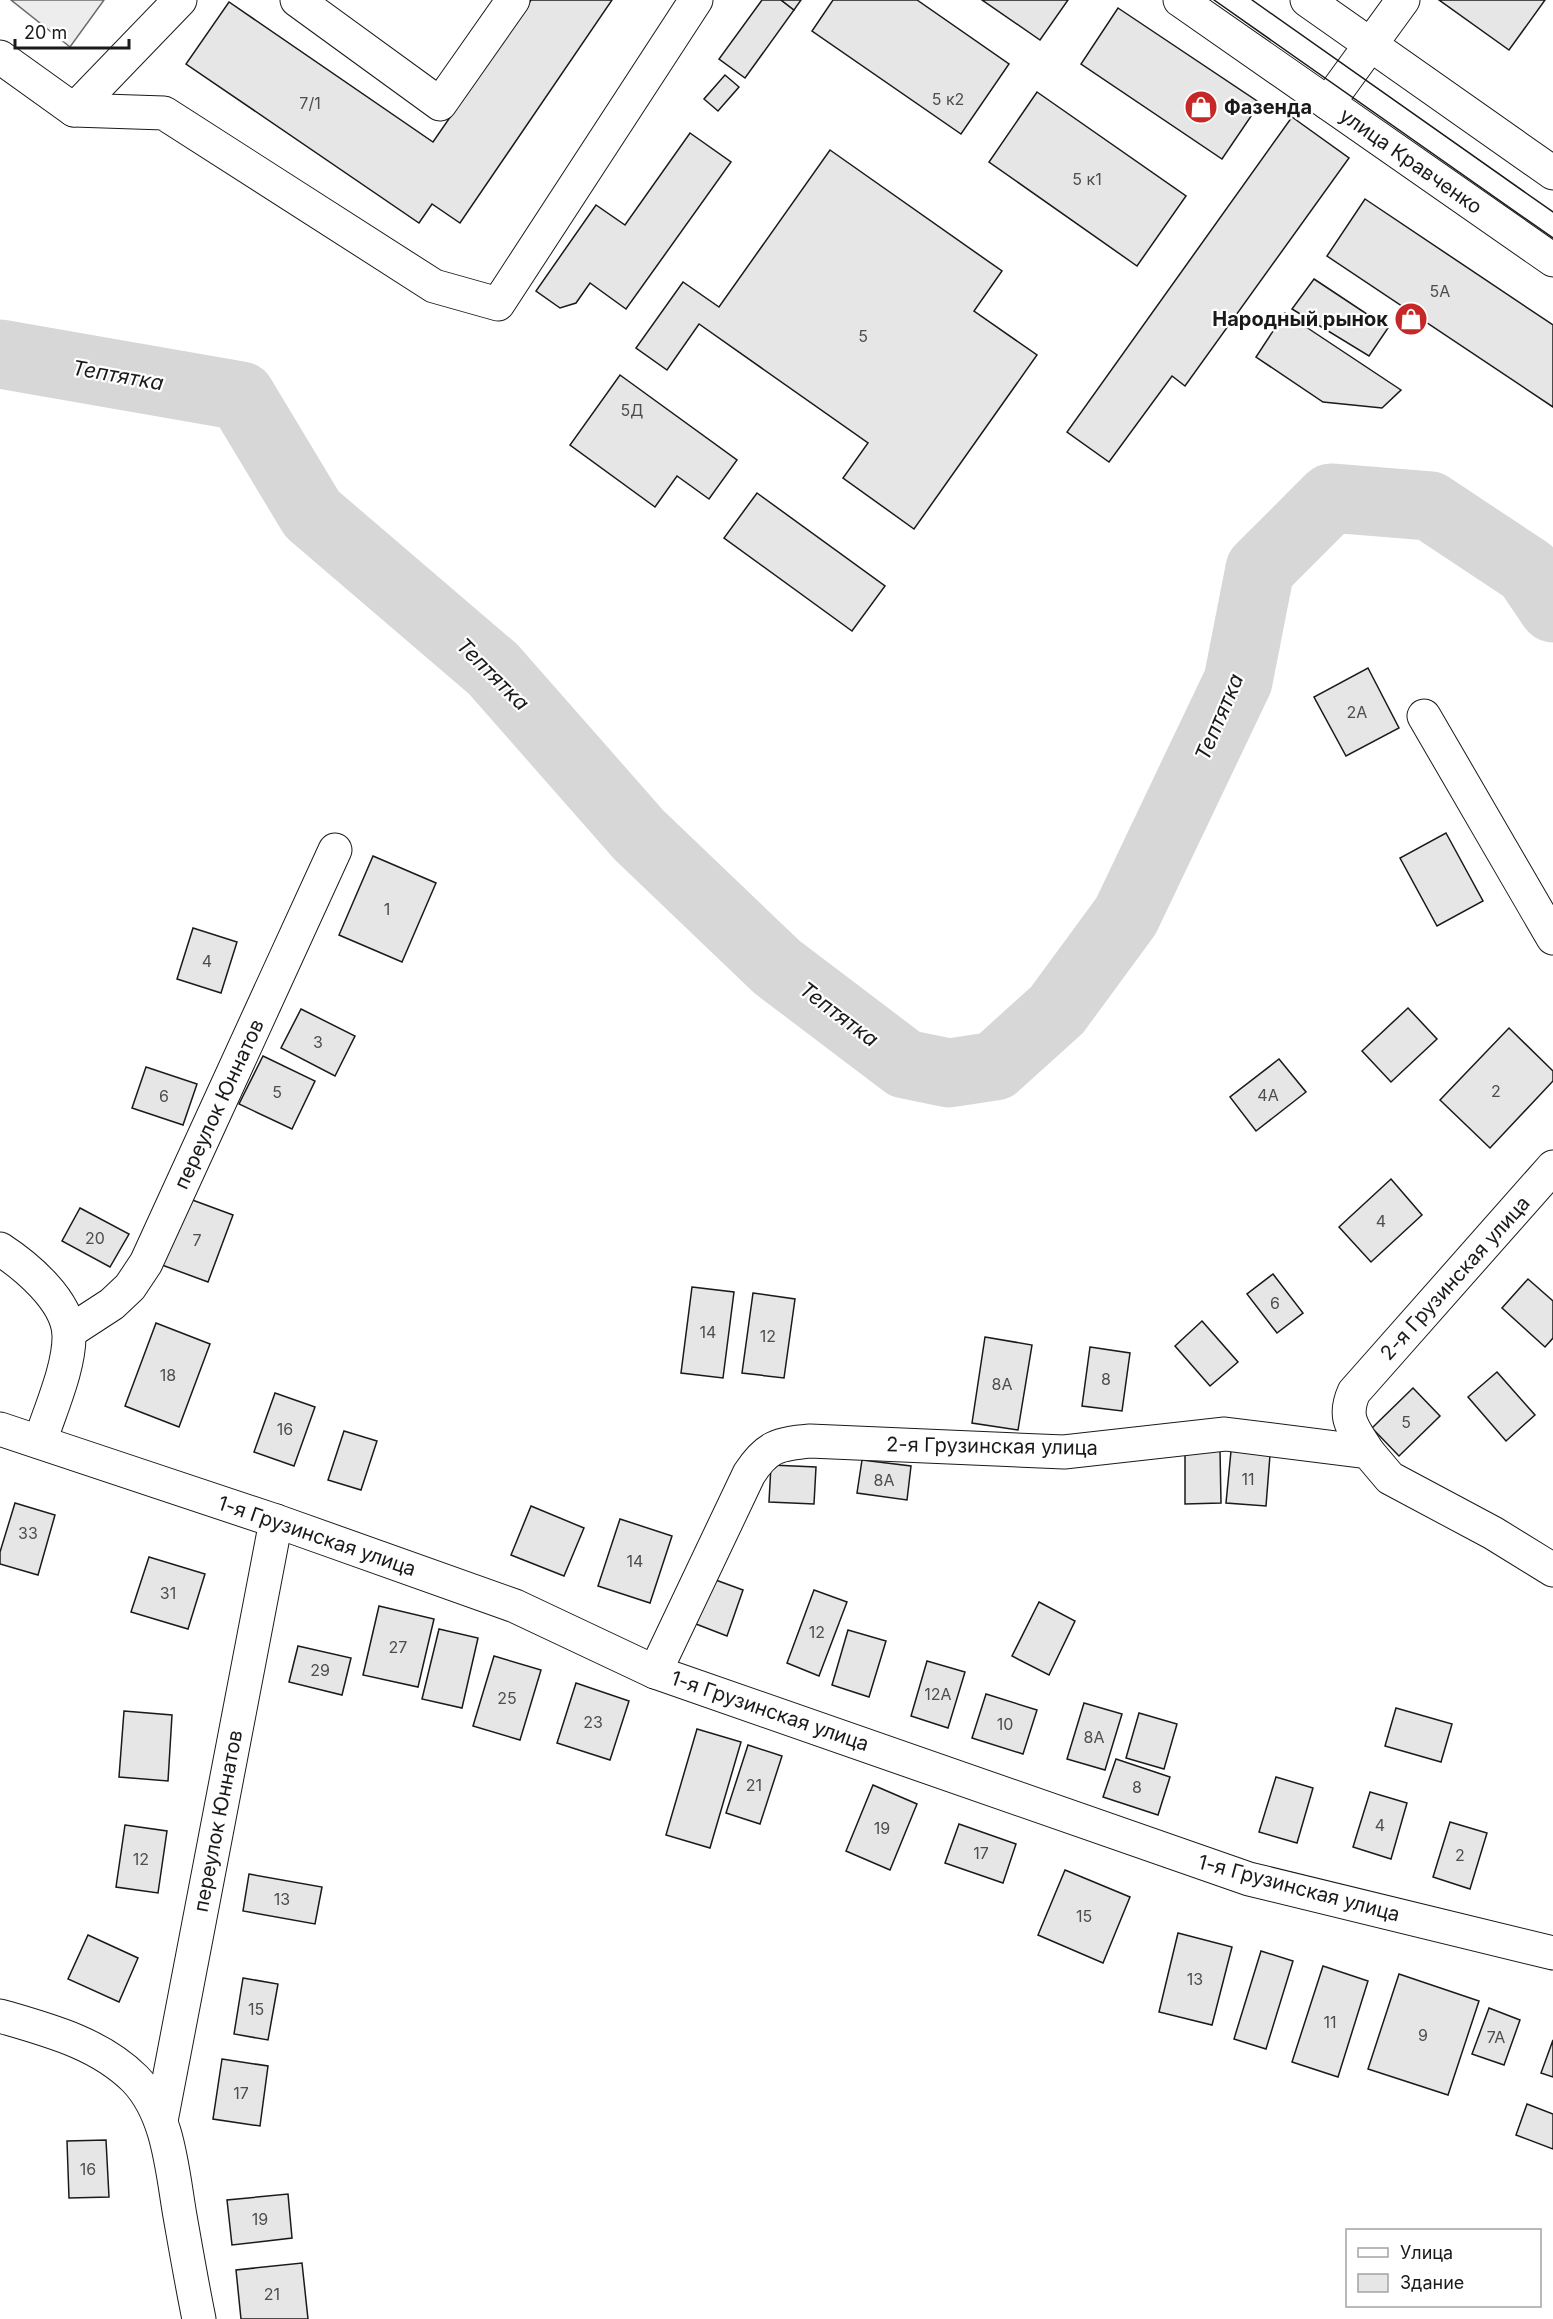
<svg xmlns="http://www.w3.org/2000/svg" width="1553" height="2319" font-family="Inter,sans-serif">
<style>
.built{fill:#ededed;stroke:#6a6a6a;stroke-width:1.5}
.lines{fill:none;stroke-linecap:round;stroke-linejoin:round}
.river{stroke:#d7d7d7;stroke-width:69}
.building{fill:#e6e6e6;stroke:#1a1a1a;stroke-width:1.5}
.minor-casing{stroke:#1a1a1a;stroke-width:35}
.major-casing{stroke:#1a1a1a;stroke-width:35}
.minor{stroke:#fff;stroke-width:33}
.major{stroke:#fff;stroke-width:33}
.tram{stroke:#1a1a1a;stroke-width:1.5}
.labels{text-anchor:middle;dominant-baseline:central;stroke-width:4.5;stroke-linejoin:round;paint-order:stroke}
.number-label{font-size:16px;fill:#4d4d4d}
.poi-label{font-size:20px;font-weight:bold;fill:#1a1a1a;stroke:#fff;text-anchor:start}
.street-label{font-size:20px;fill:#1a1a1a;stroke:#fff}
.water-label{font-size:21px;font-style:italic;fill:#1a1a1a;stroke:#fff}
</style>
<rect width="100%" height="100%" fill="#fff"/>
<polygon class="built" points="11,0 104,0 70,47"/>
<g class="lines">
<polyline class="river" points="0,354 241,396 312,514 493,669 639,835 777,967 905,1064 949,1073 995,1066 1057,1010 1126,916 1238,681 1260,569 1331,498 1430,506 1528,571 1553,608"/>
</g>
<g class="building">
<polygon points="531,0 612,0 460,223 432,204 419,223 186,64 229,2 433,142"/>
<polygon points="762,0 781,0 794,10 745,78 719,59"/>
<polygon points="781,0 801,0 794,10"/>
<polygon points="833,0 917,0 1009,64 961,134 812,31"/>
<polygon points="982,0 1068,0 1040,40"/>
<polygon points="1439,0 1545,0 1509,50"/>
<polygon points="1118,8 1260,103 1222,159 1081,64"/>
<polygon points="725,75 739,87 718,111 704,99"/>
<polygon points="1037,92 1186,196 1137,266 989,162"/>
<polygon points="1292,117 1349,158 1185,386 1172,376 1109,462 1067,432"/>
<polygon points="690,133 731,162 626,309 590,283 576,303 560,308 536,291 596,205 625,225"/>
<polygon points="830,150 1002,271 974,311 1037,355 914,529 843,478 868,443 699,324 667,370 636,348 683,282 719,307"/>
<polygon points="1365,199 1553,325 1553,407 1327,256"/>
<polygon points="1314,279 1388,328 1369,356 1292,309"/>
<polygon points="1285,313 1401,390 1382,408 1323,402 1256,357"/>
<polygon points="620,375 737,460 709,499 677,476 655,507 570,445"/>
<polygon points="757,493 885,586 852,631 724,538"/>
<polygon points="1368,668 1399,728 1346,756 1314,697"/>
<polygon points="1446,833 1483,901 1437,926 1400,858"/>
<polygon points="373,856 436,883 402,962 339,935"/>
<polygon points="193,928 237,942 221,993 177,979"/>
<polygon points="1408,1008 1437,1039 1391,1082 1362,1051"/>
<polygon points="301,1009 355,1036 335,1076 281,1048"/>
<polygon points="1509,1028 1553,1071 1553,1081 1490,1148 1440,1100"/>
<polygon points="263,1056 315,1081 292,1129 239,1104"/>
<polygon points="1279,1059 1306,1092 1256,1131 1230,1097"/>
<polygon points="146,1067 197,1084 183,1125 132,1108"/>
<polygon points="1391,1179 1422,1215 1371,1262 1339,1227"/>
<polygon points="187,1198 233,1215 208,1282 162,1265"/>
<polygon points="80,1208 129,1234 110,1267 62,1241"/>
<polygon points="1273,1274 1303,1313 1277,1333 1247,1294"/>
<polygon points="1528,1279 1553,1301 1553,1338 1545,1347 1502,1308"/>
<polygon points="692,1287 734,1292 723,1378 681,1373"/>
<polygon points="753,1293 795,1299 784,1378 742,1373"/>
<polygon points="1202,1321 1238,1362 1210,1386 1175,1346"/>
<polygon points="156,1323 210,1344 179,1427 125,1406"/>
<polygon points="985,1337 1032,1345 1018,1430 972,1423"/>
<polygon points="1090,1347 1130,1353 1122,1411 1082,1406"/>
<polygon points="1497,1372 1535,1415 1506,1441 1468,1397"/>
<polygon points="1413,1388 1440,1416 1399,1456 1372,1428"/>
<polygon points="275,1393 315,1407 294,1466 254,1452"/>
<polygon points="344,1431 377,1441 361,1490 328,1480"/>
<polygon points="1220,1450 1221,1503 1185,1504 1185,1451"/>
<polygon points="1231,1451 1270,1455 1266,1506 1226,1503"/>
<polygon points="862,1460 911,1466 907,1500 857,1493"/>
<polygon points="771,1465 816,1467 814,1504 769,1502"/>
<polygon points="15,1503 55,1515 38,1575 0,1564 0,1552"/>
<polygon points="531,1506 584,1528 564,1576 511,1555"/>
<polygon points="620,1519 672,1536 650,1603 598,1586"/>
<polygon points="149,1557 205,1574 188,1629 131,1612"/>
<polygon points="713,1579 743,1590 727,1636 696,1624"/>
<polygon points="814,1590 847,1602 819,1676 787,1663"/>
<polygon points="1039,1602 1075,1621 1049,1675 1012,1656"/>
<polygon points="379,1606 434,1619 418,1687 363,1675"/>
<polygon points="439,1629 478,1638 462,1708 422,1699"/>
<polygon points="848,1630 886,1641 869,1697 832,1685"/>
<polygon points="298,1646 351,1658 342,1695 289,1682"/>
<polygon points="494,1656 541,1670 520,1740 473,1726"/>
<polygon points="927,1661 965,1672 948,1728 911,1716"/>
<polygon points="576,1683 629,1701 610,1760 557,1743"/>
<polygon points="986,1694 1037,1710 1023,1754 972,1738"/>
<polygon points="1084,1703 1122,1714 1105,1770 1067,1759"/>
<polygon points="1396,1708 1452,1724 1441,1762 1385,1746"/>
<polygon points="124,1711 172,1715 168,1781 119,1777"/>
<polygon points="1139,1713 1177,1724 1164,1769 1126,1758"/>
<polygon points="697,1729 741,1742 710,1848 666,1835"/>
<polygon points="748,1745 782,1756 760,1824 726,1813"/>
<polygon points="1116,1759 1170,1777 1158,1815 1103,1797"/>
<polygon points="1276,1777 1313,1788 1297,1843 1259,1832"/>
<polygon points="873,1785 917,1804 890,1870 846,1851"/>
<polygon points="1370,1792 1407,1803 1391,1859 1353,1847"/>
<polygon points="1450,1822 1487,1833 1470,1889 1433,1877"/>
<polygon points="959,1824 1016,1844 1003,1883 945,1863"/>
<polygon points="125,1825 167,1831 158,1893 116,1887"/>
<polygon points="1065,1870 1130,1897 1103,1963 1038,1935"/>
<polygon points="249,1874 322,1887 315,1924 243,1911"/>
<polygon points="1178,1933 1232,1947 1212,2025 1159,2012"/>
<polygon points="88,1935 138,1958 119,2002 68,1979"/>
<polygon points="1261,1951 1293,1961 1266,2049 1234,2039"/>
<polygon points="1323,1966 1368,1981 1338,2077 1292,2062"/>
<polygon points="1399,1974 1479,2001 1448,2095 1368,2069"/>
<polygon points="243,1978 278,1984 268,2040 234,2034"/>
<polygon points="1489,2008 1520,2020 1504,2065 1472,2054"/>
<polygon points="1553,2040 1553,2077 1541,2073"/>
<polygon points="222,2059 268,2066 260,2126 213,2119"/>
<polygon points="1527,2104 1553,2114 1553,2149 1516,2135"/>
<polygon points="106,2140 109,2197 69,2198 67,2141"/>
<polygon points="288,2194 292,2238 232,2245 227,2200"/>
<polygon points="302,2263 308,2319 241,2319 236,2270"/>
</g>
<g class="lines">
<g class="minor-casing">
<g id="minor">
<polyline points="297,0 440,104 513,0"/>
<polyline points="0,57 74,110 164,113 434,286 498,304 696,0"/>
<polyline points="1328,103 1403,0"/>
<polyline points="74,110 180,0"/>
<polyline points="1424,716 1553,938"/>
<path d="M0 1249C26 1266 67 1300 69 1334 70 1367 50 1410 40 1442"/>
<polyline points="69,1332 112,1304 130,1287 146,1263 335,850"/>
<polyline points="0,1429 276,1521 515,1606 655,1672 1249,1879 1553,1953"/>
<path d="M1368 1452C1354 1429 1342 1419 1354 1392L1553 1167"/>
<path d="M655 1672 749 1474C767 1446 778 1444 810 1441L1064 1452 1225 1434 1368 1452 1390 1478 1493 1533 1553 1570"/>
<polyline points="161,2121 276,1521"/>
</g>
</g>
<g class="major-casing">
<g id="major">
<polyline points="1180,0 1553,260"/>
<polyline points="1307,0 1553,173"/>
<path d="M0 2016C48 2030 99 2043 135 2079 169 2114 172 2170 180 2216 186 2250 192 2285 199 2319"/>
</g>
</g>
<use href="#minor" class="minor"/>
<use href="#major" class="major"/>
<g class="tram">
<polyline points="1214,0 1553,238"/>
<polyline points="1252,0 1553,212"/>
</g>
</g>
<defs>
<g id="shop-disc" transform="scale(1.725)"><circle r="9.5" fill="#c62828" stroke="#fff"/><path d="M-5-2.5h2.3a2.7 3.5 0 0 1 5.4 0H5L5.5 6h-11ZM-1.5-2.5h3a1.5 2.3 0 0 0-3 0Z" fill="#fff"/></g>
</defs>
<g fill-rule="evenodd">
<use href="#shop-disc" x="1201" y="107"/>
<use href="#shop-disc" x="1411" y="319"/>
</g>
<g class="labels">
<g class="number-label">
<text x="948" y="99">5 к2</text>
<text x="310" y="103">7/1</text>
<text x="1087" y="179">5 к1</text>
<text x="1440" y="291">5А</text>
<text x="863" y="336">5</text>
<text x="632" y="410">5Д</text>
<text x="1357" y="712">2А</text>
<text x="387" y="909">1</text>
<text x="207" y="961">4</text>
<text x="318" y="1042">3</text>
<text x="1496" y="1091">2</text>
<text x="277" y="1092">5</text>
<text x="1268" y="1095">4А</text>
<text x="164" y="1096">6</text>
<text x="1381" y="1221">4</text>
<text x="95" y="1238">20</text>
<text x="197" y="1240">7</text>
<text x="1275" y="1303">6</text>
<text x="708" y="1332">14</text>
<text x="768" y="1336">12</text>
<text x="168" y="1375">18</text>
<text x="1106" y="1379">8</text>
<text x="1002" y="1384">8А</text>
<text x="1406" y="1422">5</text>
<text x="285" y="1429">16</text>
<text x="1248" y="1479">11</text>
<text x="884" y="1480">8А</text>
<text x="28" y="1533">33</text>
<text x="635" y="1561">14</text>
<text x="168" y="1593">31</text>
<text x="817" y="1632">12</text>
<text x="398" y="1647">27</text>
<text x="320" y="1670">29</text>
<text x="938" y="1694">12А</text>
<text x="507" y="1698">25</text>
<text x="593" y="1722">23</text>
<text x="1005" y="1724">10</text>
<text x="1094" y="1737">8А</text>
<text x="754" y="1785">21</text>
<text x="1137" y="1787">8</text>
<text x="1380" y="1825">4</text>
<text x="882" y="1828">19</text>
<text x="981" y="1853">17</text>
<text x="1460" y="1855">2</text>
<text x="141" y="1859">12</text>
<text x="282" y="1899">13</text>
<text x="1084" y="1916">15</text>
<text x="1195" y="1979">13</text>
<text x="256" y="2009">15</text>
<text x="1330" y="2022">11</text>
<text x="1423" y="2035">9</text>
<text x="1496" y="2037">7А</text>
<text x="241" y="2093">17</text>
<text x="88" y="2169">16</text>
<text x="260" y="2219">19</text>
<text x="272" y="2294">21</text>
</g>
<g class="poi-label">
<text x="1224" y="107">Фазенда</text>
<text x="1388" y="319" text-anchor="end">Народный рынок</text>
</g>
<g class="street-label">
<text transform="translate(1411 161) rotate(35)">улица Кравченко</text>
<text transform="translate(219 1104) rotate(-65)">переулок Юннатов</text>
<text transform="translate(1455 1278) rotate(-48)">2-я Грузинская улица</text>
<text transform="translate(992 1446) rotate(1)">2-я Грузинская улица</text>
<text transform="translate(317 1536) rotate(19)">1-я Грузинская улица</text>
<text transform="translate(770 1711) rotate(19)">1-я Грузинская улица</text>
<text transform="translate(218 1821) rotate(-79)">переулок Юннатов</text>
<text transform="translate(1299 1888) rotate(15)">1-я Грузинская улица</text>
</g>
<g class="water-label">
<text transform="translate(118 375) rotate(10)">Тептятка</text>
<text transform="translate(493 674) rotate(45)">Тептятка</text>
<text transform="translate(1219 717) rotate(-67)">Тептятка</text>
<text transform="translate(839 1014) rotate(37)">Тептятка</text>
</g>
</g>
<rect x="1346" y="2229" width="195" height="78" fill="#ffffff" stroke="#a3a3a3" stroke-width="1.5"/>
<rect x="1358" y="2248" width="30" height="9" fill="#ffffff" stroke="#a3a3a3" stroke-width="1.5"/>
<text x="1400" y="2259" font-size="18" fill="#1a1a1a">Улица</text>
<rect x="1358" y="2274" width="30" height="18" fill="#e6e6e6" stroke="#a3a3a3" stroke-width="1.5"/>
<text x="1400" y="2289" font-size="18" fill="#1a1a1a">Здание</text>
<path d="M15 39v9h114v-9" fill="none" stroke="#1a1a1a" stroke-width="3"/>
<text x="24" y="39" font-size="18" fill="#1a1a1a" stroke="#ffffff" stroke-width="4.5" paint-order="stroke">20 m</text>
</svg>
